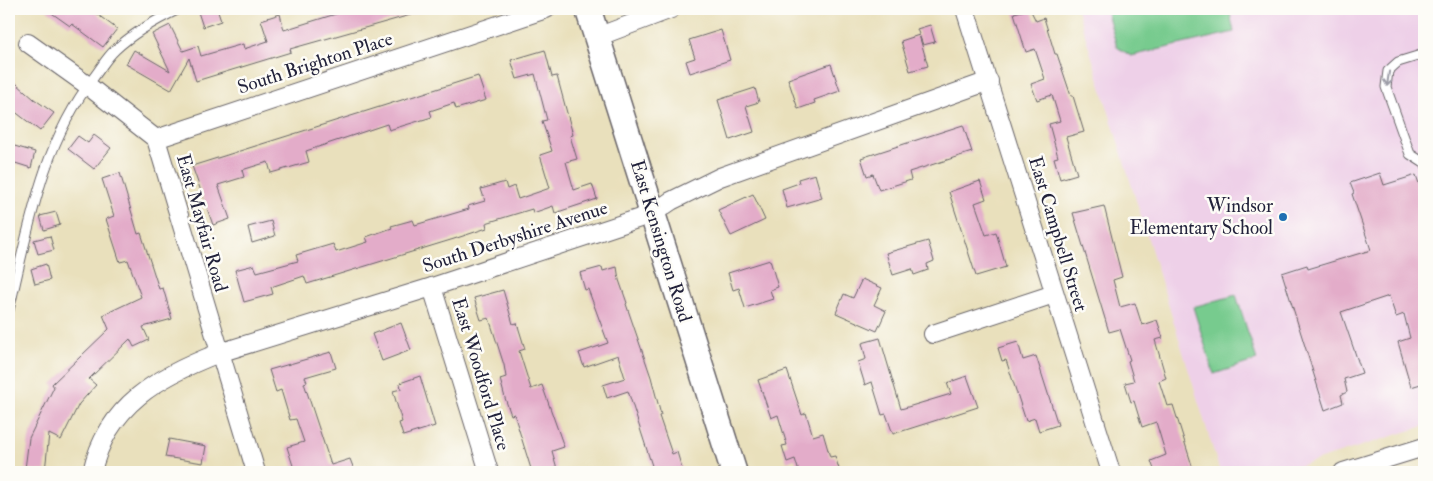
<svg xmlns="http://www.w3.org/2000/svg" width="1433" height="481" font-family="'IM FELL Double Pica',serif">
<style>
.built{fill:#eed0e8}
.green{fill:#77cb8e;stroke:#4c7664}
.building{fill:#e3acc9}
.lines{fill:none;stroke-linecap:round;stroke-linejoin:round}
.service-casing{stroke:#686468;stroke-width:11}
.minor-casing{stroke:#686468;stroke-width:20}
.secondary-casing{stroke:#686468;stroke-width:28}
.service{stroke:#fff;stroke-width:9}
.minor{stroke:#fff;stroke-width:18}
.secondary{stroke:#fff;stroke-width:25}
.oneway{stroke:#9c9ca7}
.poi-dot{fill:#1f6fb2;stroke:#fdfcf7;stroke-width:2}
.labels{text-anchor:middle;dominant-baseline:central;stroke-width:5;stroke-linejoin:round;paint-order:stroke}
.street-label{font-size:19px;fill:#22223b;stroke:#fdfcf7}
.poi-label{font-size:19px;fill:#22223b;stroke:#fdfcf7;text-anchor:end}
</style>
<rect width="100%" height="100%" fill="#fdfcf7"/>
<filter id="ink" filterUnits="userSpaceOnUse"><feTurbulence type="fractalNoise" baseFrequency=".02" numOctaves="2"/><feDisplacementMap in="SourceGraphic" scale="10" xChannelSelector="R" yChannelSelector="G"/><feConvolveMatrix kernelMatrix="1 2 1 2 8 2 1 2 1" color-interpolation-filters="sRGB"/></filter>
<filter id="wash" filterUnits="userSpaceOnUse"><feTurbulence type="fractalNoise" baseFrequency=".0096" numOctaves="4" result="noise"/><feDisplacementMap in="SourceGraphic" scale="20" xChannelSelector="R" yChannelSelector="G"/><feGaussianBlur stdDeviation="1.12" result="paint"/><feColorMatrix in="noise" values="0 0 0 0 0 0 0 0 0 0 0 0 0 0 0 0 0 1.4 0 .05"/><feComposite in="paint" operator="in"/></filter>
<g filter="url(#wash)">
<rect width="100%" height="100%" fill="#e9e0bc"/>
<polygon class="built" points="1077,9 1424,9 1424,426 1280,472 1220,472"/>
<g class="green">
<polygon points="1106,9 1229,9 1234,32 1131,56 1117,47"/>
<polygon points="1236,295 1257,360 1214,374 1193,307"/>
</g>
<g id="blocks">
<g class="building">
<polygon points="46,9 90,9 117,29 103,47 72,24 70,26"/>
<polygon points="197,9 217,9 221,21 203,27"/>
<polygon points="352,9 421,9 421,12 290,49 291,52 196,81 189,58 171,90 126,64 134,50 170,71 152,34 170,25 183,51 198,46 201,56 243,44 244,49 268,41 261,20 280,14 284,30"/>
<polygon points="1030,9 1036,21 1044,18 1055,54 1057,54 1071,96 1073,96 1084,132 1066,137 1077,174 1060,179 1054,158 1058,157 1049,124 1060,121 1052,95 1037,100 1031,84 1045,79 1035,49 1026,52 1014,13"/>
<polygon points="930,25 935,42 923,45 917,29"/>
<polygon points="721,30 730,60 690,73 686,61 695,58 689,40"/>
<polygon points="919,35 928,66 910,71 901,41"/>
<polygon points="545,50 552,77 557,76 573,135 570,136 577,159 566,162 574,190 592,184 597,199 555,213 553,206 533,213 532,209 486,223 487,228 454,239 307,284 304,276 271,287 273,294 244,302 235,270 254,265 257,272 298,261 296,255 333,244 336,252 368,242 366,237 392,228 391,226 413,220 415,225 469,209 468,206 485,201 481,189 505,182 507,189 514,186 518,199 550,188 540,155 552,151 542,121 547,120 535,74 517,79 511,60"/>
<polygon points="831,64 840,91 814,100 815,103 798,109 788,79"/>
<polygon points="478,76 486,100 456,109 454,103 430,111 432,117 389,130 387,124 306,151 309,162 271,173 268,162 242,170 244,177 218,185 230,219 213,225 192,166"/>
<polygon points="9,77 34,99 54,113 40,131 9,107"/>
<polygon points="755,88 759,102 746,106 754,132 730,140 718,100"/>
<polygon points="963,125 972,152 909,172 911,180 879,190 873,174 867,176 861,158"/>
<polygon points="94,135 111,148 94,169 68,149 78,136 88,143"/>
<polygon points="11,145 35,152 31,168 9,161"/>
<polygon points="120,173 138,234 141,233 159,289 163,288 172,319 143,327 149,340 134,347 130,339 89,379 96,385 79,404 61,440 49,434 45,471 25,469 29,438 54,387 52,384 109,329 103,315 141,297 128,260 120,262 106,219 114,216 102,179"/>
<polygon points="1380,173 1384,185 1416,175 1424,198 1424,383 1411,387 1398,342 1410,338 1404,314 1396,317 1389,296 1341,312 1362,373 1344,379 1347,392 1341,395 1343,403 1325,410 1282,273 1307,265 1308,269 1371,250 1352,194 1354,193 1350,183"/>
<polygon points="815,174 822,198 787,208 782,189 799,183 798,179"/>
<polygon points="980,181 986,199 975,203 986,235 996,232 1006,267 976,276 949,192"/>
<polygon points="753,194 765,220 731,236 718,210"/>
<polygon points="1104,206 1122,277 1113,280 1120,307 1135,303 1142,325 1157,320 1163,338 1155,340 1166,378 1159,381 1167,406 1173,405 1194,472 1155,472 1151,461 1166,455 1156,422 1142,427 1134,401 1131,402 1125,383 1134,381 1128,361 1130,360 1120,329 1109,332 1073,213"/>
<polygon points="56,212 60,225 44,230 40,216"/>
<polygon points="271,221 275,236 252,243 248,227"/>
<polygon points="50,236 54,250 38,254 34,240"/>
<polygon points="928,241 934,261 927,264 928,270 914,275 912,269 893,275 886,253"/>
<polygon points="770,260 778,287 770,290 773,299 745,308 739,288 733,290 728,273"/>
<polygon points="46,264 50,280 35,284 31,269"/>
<polygon points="602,267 603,271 617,267 619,280 627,303 626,304 651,377 661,415 659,416 672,454 677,452 683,472 654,472 628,391 607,398 603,385 625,378 618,355 584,367 579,353 608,343 588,289 585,290 580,273"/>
<polygon points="862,279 882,288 874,305 886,311 877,331 836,313 844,294 853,298"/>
<polygon points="503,290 513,324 517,323 525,349 519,351 531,389 542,385 564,447 552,451 558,472 532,472 514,414 511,415 505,398 500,379 506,377 504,365 489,318 481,320 474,298"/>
<polygon points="401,323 411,350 382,361 372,334"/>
<polygon points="880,338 901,409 951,394 947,383 967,376 978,407 893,434 886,414 882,415 872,382 865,385 858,362 866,359 862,343"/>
<polygon points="1018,342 1023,360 1036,356 1058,425 1039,431 1035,418 1026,421 1006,360 1002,361 998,348"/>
<polygon points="331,352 336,368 305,377 307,382 304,383 331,465 350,459 355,472 295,472 287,447 304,442 296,419 290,420 281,390 276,392 269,370"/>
<polygon points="787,370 802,415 806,413 813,436 823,433 830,457 835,456 840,472 799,472 795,459 787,462 782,446 787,445 778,415 771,418 758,380"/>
<polygon points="420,376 435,426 403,436 399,423 402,422 393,391 401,389 400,383"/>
<polygon points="169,439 206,446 203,463 165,457"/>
</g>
</g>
</g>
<g filter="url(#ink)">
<use href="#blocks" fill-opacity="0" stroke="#686468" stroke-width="1"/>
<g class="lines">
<g class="service-casing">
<g id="service">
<polyline points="1424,54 1398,62 1388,71 1386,87 1410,154 1424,163"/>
<path d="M9 310C29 227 41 146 94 77 101 68 107 57 115 50 134 32 156 20 179 9"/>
</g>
</g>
<g class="minor-casing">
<g id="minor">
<polyline points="965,9 1111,472"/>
<polyline points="597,37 671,9"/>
<polyline points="28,43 87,85 156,139 256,472"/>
<polyline points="156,139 546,9"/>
<polyline points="432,287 489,472"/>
<polyline points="933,334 1054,294"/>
<path d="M92 472C107 405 159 376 219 353L432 287 652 214 671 201 720 177 989 81"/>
<polyline points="1343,472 1424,447"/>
</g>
</g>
<g class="secondary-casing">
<polyline id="secondary" points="588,9 734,472"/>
</g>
<use href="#service" class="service"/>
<use href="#minor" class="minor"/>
<use href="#secondary" class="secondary"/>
</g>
<defs><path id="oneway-shaft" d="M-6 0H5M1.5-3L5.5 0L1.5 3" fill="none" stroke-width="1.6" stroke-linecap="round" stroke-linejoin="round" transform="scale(1.25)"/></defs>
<use class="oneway" href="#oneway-shaft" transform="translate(1388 79) rotate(98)"/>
</g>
<circle class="poi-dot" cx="1283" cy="217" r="5"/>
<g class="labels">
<g class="street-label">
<text transform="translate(315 63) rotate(-18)">South Brighton Place</text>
<text transform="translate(202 223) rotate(74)">East Mayfair Road</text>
<text transform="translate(1058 234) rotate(73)">East Campbell Street</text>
<text transform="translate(515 237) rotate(-18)">South Derbyshire Avenue</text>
<text transform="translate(661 241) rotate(73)">East Kensington Road</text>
<text transform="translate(481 374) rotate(73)">East Woodford Place</text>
</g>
<g class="poi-label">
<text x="1273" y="206">Windsor<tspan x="1273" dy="22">Elementary School</tspan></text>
</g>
</g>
<rect width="1433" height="481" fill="none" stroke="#fdfcf7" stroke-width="30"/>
</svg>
